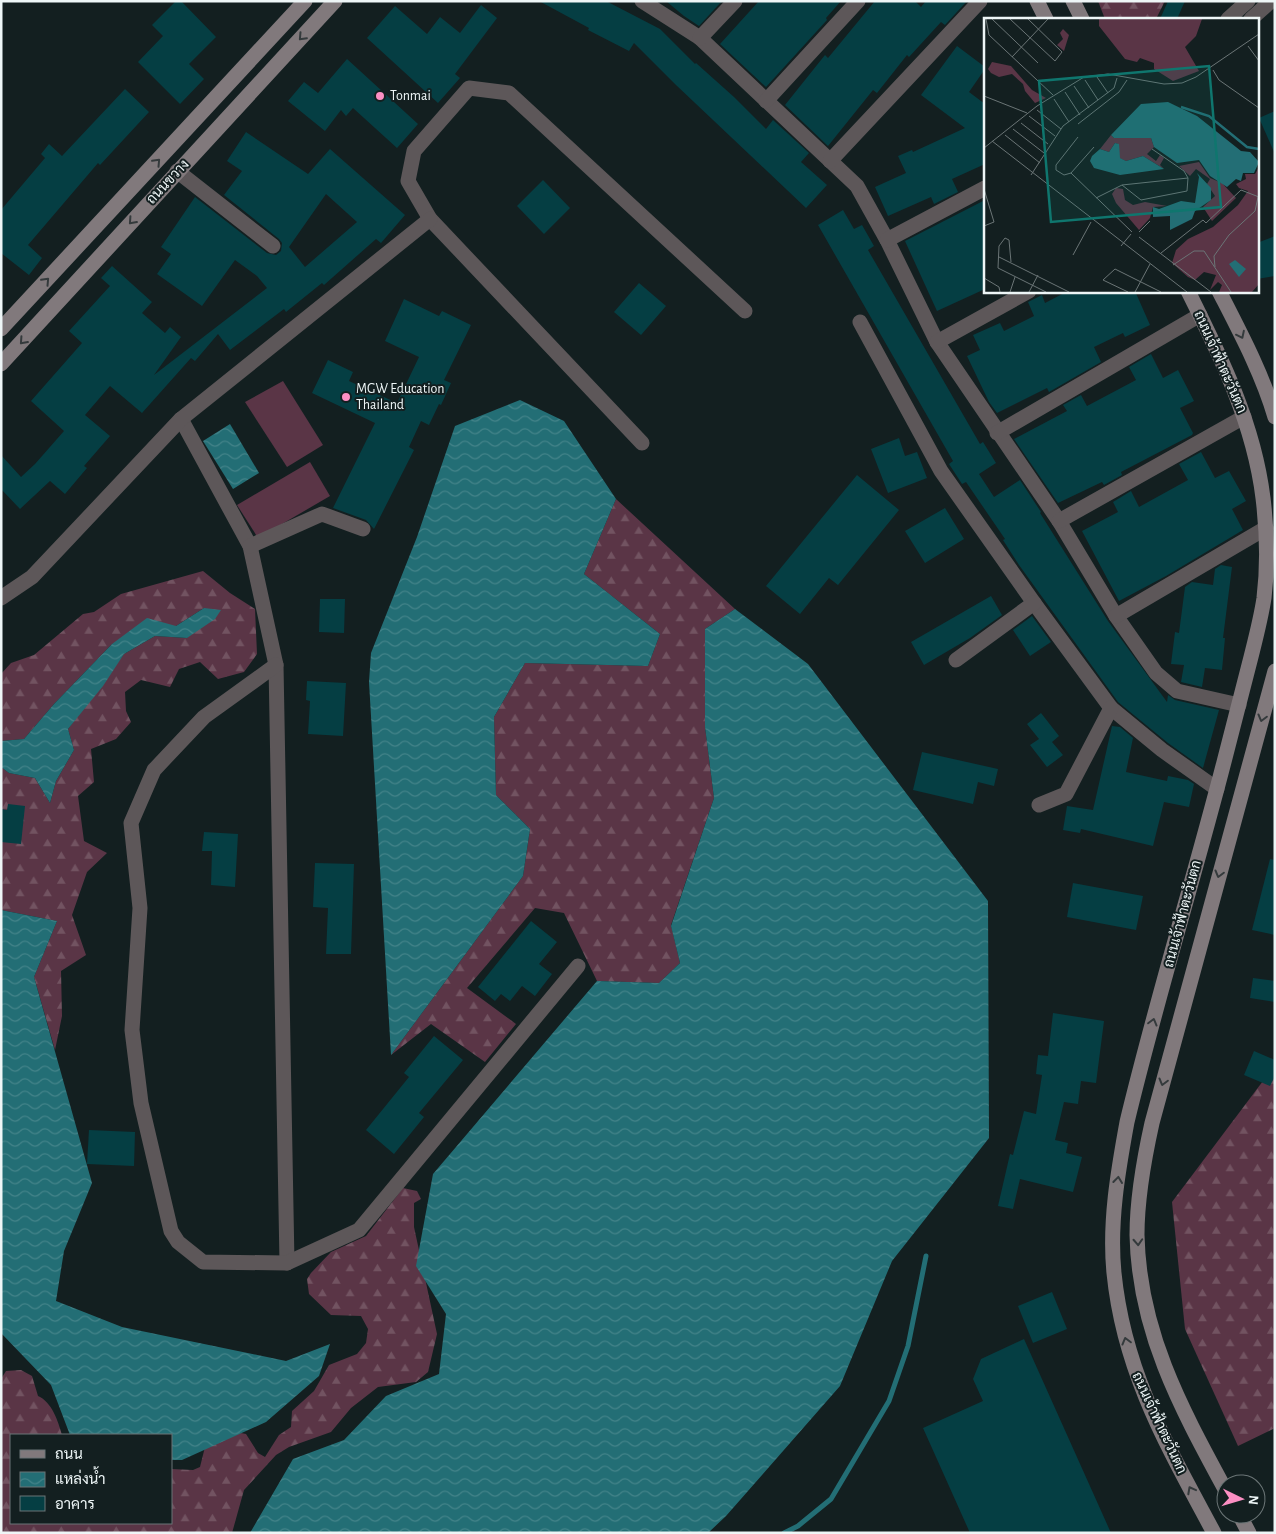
<svg xmlns="http://www.w3.org/2000/svg" width="1276" height="1534" font-family="'Alegreya Sans',Sarabun,sans-serif">
<style>
.forest{fill:url(#forest-firs)}
.pitch{fill:#5a3546}
.water{fill:url(#water-waves)}
.lines{fill:none;stroke-linecap:round;stroke-linejoin:round}
.stream{stroke:#236e75;stroke-width:5}
.building{fill:#053e43;fill-rule:evenodd}
.street{stroke:#5d5759;stroke-width:15}
.secondary{stroke:#81797c;stroke-width:15}
.oneway{stroke:#343a3c}
.poi-dot{fill:#fc8fc3;stroke:#131f20;stroke-width:2}
.labels{text-anchor:middle;dominant-baseline:central;stroke-width:4;stroke-linejoin:round;paint-order:stroke}
.poi-label{font-size:14px;fill:#eef6f7;stroke:#131f20;text-anchor:start}
.street-label{font-size:14px;fill:#eef6f7;stroke:#131f20}
.inset-river{fill:none;stroke:#236e75;stroke-width:2.5}
.inset-road{fill:none;stroke:#6b7576;stroke-width:1}
.view{fill:#0f766e;fill-opacity:0.15;stroke:#0f766e;stroke-width:2.5}
.inset-edge{fill:none;stroke:#eef6f7;stroke-width:2.5}
</style>
<defs>
<pattern id="forest-firs" width="22" height="20" patternUnits="userSpaceOnUse" patternTransform="scale(1.25)"><rect width="22" height="20" fill="#5a3546"/><path d="M5 1l3.5 6h-7zM16 11l3.5 6h-7z" fill="#725361"/></pattern>
<pattern id="water-waves" width="16" height="10" patternUnits="userSpaceOnUse" patternTransform="scale(1.25)"><rect width="16" height="10" fill="#236e75"/><path d="M0 5q4-4 8 0t8 0" fill="none" stroke="#438389"/></pattern>
</defs>
<rect width="100%" height="100%" fill="#131f20"/>
<g class="forest">
<polygon points="1098,1 1165,1 1156,19 1105,19"/>
<polygon points="616,499 735,609 705,629 705,727 714,798 671,925 680,963 659,983 597,981 564,913 535,908 467,988 516,1024 485,1062 431,1024 391,1055 523,876 530,829 496,795 494,717 525,663 648,666 660,634 584,574"/>
<polygon points="203,571 230,593 255,609 257,654 244,672 218,679 200,662 179,669 170,687 141,680 125,692 126,711 131,722 116,739 91,749 94,782 78,796 84,841 107,853 87,872 72,915 86,955 61,971 62,1016 55,1050 34,977 57,921 1,910 1,767 9,773 35,778 50,803 56,781 74,750 68,729 124,654 155,636 187,638 204,608 176,626 112,644 54,704 24,739 1,741 1,674 11,663 34,655 83,614 94,612 121,594"/>
<polygon points="1275,1065 1275,1428 1238,1446 1185,1329 1172,1202"/>
<path d="M403 1188 417 1191 421 1199 414 1203V1227L437 1334 428 1372 416 1382 378 1387 351 1408 331 1432 289 1447 276 1455 244 1490 232 1533H1V1379L6 1371 21 1370 32 1376 38 1396C52 1402 58 1421 62 1435H11V1523H171V1469L193 1470 200 1467 206 1443 225 1430 246 1434 258 1453 265 1457 279 1435 291 1427 292 1411 314 1391 329 1365 357 1354 366 1343 368 1329 361 1316 331 1315 309 1294 307 1279 311 1273 331 1252 366 1236Z"/>
</g>
<g class="pitch">
<polygon points="283,381 323,445 287,467 245,402"/>
<polygon points="310,462 330,496 258,538 237,505"/>
</g>
<g class="water">
<polygon points="520,400 564,421 616,499 584,574 660,634 648,666 525,663 494,717 496,795 530,829 523,876 391,1055 369,682 371,653 417,537 455,426"/>
<polygon points="230,424 259,473 233,489 203,441"/>
<polygon points="204,608 221,610 215,619 187,638 155,636 124,654 103,686 68,729 74,750 56,781 50,803 35,778 9,773 1,767 1,741 24,739 54,704 112,644 147,618 176,626"/>
<polygon points="735,609 808,664 988,901 989,1138 892,1261 840,1386 726,1516 708,1533 250,1533 293,1459 344,1440 386,1396 439,1374 446,1314 416,1266 433,1174 597,981 659,983 680,963 671,926 714,798 705,727 705,629"/>
<polygon points="1,910 57,921 34,977 92,1183 64,1251 56,1301 122,1327 286,1361 330,1344 319,1376 266,1422 182,1460 171,1460 171,1435 70,1435 51,1385 1,1333"/>
</g>
<g class="lines">
<polyline class="stream" points="784,1533 798,1526 831,1499 889,1401 908,1346 926,1256"/>
</g>
<g class="building">
<polygon points="176,1 181,1 216,37 189,64 204,79 180,104 138,62 163,36 152,25"/>
<polygon points="539,1 606,1 660,29 695,64 696,63 734,97 766,129 773,120 809,153 801,162 827,185 806,208 676,85 634,43 629,51 588,30 589,28"/>
<polygon points="666,1 722,1 699,26 684,16"/>
<polygon points="759,1 841,1 826,18 827,20 766,87 720,44"/>
<polygon points="875,1 915,1 921,7 926,1 967,1 945,25 941,22 909,57 907,55 877,93 873,90 828,146 785,105 825,55 828,58"/>
<polygon points="1168,1 1185,1 1177,19 1160,19"/>
<polygon points="481,5 497,18 455,74 460,78 438,103 367,38 395,6 427,34 440,17 460,33"/>
<polygon points="957,46 985,67 985,69 969,92 985,104 985,164 952,179 958,192 934,204 931,197 888,216 875,187 906,173 898,156 912,150 913,152 965,128 921,95"/>
<polygon points="347,59 418,124 397,148 353,108 346,116 341,110 325,131 288,101 304,82 318,93"/>
<polygon points="125,89 149,112 100,165 98,163 28,245 42,258 29,275 1,253 1,210 45,158 41,154 49,144 62,156"/>
<polygon points="1275,111 1275,154 1259,118"/>
<path d="M246 132 308 174 330 149 405 215 381 243 376 239 324 285 322 283 286 312 284 309 230 350 218 334 195 361 191 358 142 413 110 386 85 415 110 436 84 466 87 468 65 494 50 481 20 509 1 489V455L21 477 35 464 64 431 31 401 82 343 69 331 110 286 101 278 112 266 152 302 142 313 165 333 170 327 181 337 154 375 267 288 257 276 235 260 202 306 157 274 171 254 161 247 195 197 267 253 276 255 281 251 282 243 279 239 224 195 242 171 227 161ZM326 194 357 222 305 267 289 247Z"/>
<polygon points="543,180 570,208 544,234 517,206"/>
<polygon points="985,200 985,289 937,311 905,241"/>
<polygon points="843,210 854,229 862,225 874,246 868,250 980,444 983,442 996,463 979,474 994,497 1020,480 1041,512 1040,513 1108,621 1167,702 1168,695 1175,700 1219,710 1203,768 1168,743 1118,702 1019,565 1003,540 1005,539 966,482 962,484 949,464 953,461 818,225"/>
<polygon points="1275,236 1275,276 1257,279 1257,243"/>
<polygon points="639,283 666,306 641,335 614,312"/>
<polygon points="1068,291 1135,291 1150,325 1125,337 1123,333 1094,347 1101,362 1049,392 1047,388 997,413 989,402 967,356 980,350 973,335 1000,323 1004,331 1034,316 1028,302 1042,295 1045,303"/>
<polygon points="404,299 439,316 442,311 471,325 444,380 451,383 441,405 439,404 429,425 421,421 409,447 414,450 374,529 366,520 333,508 375,423 312,393 328,360 353,372 349,381 397,403 419,357 385,341"/>
<polygon points="1151,354 1163,378 1178,370 1194,401 1180,408 1193,433 1192,435 1121,472 1122,475 1104,485 1102,482 1058,503 1014,439 1067,411 1063,405 1081,395 1087,406 1136,380 1129,367"/>
<polygon points="899,438 905,456 917,452 927,478 888,493 871,449"/>
<polygon points="1201,452 1215,478 1229,471 1246,501 1232,509 1243,530 1166,576 1119,601 1082,531 1118,512 1113,502 1131,491 1139,507 1188,480 1179,464"/>
<polygon points="857,475 899,510 838,585 829,578 800,614 766,586"/>
<polygon points="945,508 964,539 925,563 905,531"/>
<polygon points="1221,565 1232,567 1223,638 1225,638 1222,670 1205,668 1202,687 1181,682 1184,665 1171,664 1175,632 1179,633 1185,587 1192,582 1213,585 1215,569"/>
<polygon points="991,596 1002,615 970,638 924,665 911,642"/>
<polygon points="320,599 345,599 344,633 319,632"/>
<polygon points="1032,616 1051,642 1030,656 1013,630"/>
<polygon points="307,681 346,683 343,736 308,734 310,701 306,700"/>
<polygon points="1041,713 1059,736 1052,742 1063,755 1047,767 1030,745 1039,739 1027,724"/>
<polygon points="1112,726 1120,727 1133,738 1126,772 1167,781 1168,776 1188,780 1194,784 1189,807 1164,802 1153,846 1081,829 1080,833 1063,830 1067,806 1093,810"/>
<polygon points="922,752 998,769 994,786 978,782 973,804 913,790"/>
<polygon points="8,804 25,806 21,844 1,842 1,809 7,810"/>
<polygon points="204,832 238,834 235,887 211,885 212,851 202,851"/>
<polygon points="1270,859 1275,860 1275,935 1252,930"/>
<polygon points="315,863 354,864 351,954 326,954 328,908 313,907"/>
<polygon points="1073,883 1143,896 1136,930 1067,917"/>
<polygon points="531,921 557,942 539,964 552,974 535,996 522,986 510,1001 501,994 495,1001 478,987"/>
<polygon points="1253,978 1275,981 1275,1002 1250,998"/>
<polygon points="1053,1013 1104,1021 1096,1083 1081,1081 1078,1104 1064,1102 1055,1140 1068,1143 1066,1153 1082,1157 1073,1192 1020,1179 1013,1209 998,1206 1010,1154 1013,1155 1024,1111 1036,1114 1042,1075 1036,1074 1038,1055 1048,1056"/>
<polygon points="434,1036 463,1060 419,1113 424,1117 394,1154 366,1130 409,1077 404,1073"/>
<polygon points="1254,1051 1275,1060 1275,1076 1270,1086 1244,1075"/>
<polygon points="89,1130 135,1132 134,1166 87,1164"/>
<polygon points="1052,1292 1067,1329 1033,1343 1018,1306"/>
<polygon points="1024,1339 1111,1533 970,1533 923,1428 983,1401 973,1379 981,1359"/>
</g>
<g class="lines">
<g class="street">
<polyline points="642,1 700,38 857,186 887,240 937,342 1059,521 1116,616 1156,673 1177,691 1239,705"/>
<polyline points="1228,19 1248,1"/>
<polyline points="1251,19 1271,1"/>
<polyline points="700,38 735,1"/>
<polyline points="766,101 858,1"/>
<polyline points="830,161 980,1"/>
<polyline points="177,171 273,246"/>
<polyline points="887,240 985,188"/>
<polyline points="860,322 941,471 1034,603 1111,708 1162,750 1217,789"/>
<polyline points="937,342 1029,291"/>
<polyline points="181,419 250,546 276,665 287,1263"/>
<polyline points="997,433 1200,315"/>
<polyline points="642,443 430,219 408,181 414,151 469,88 509,93 745,311"/>
<polyline points="1059,521 1244,417"/>
<polyline points="250,546 322,514 363,529"/>
<polyline points="1,598 32,577 181,419 430,219"/>
<polyline points="1116,616 1266,528"/>
<polyline points="956,660 1034,603"/>
<polyline points="276,665 204,717 154,770 131,823 140,908 132,1030 141,1103 171,1231 178,1242 203,1262 287,1263 359,1230 578,966"/>
<polyline points="1039,805 1066,794 1111,708"/>
</g>
<g class="secondary">
<polyline points="1037,1 1046,19"/>
<polyline points="1073,1 1082,19"/>
<path d="M1188 291C1221 357 1254 424 1263 498 1267 531 1268 565 1264 598 1261 618 1256 637 1251 657 1242 692 1233 727 1224 762 1193 882 1156 1001 1127 1122 1118 1171 1109 1223 1114 1273 1124 1373 1168 1447 1214 1533"/>
<path d="M1219 291C1240 332 1262 373 1275 417"/>
<polyline points="1,329 305,1"/>
<polyline points="1,364 335,1"/>
<path d="M1226 1491C1181 1408 1139 1332 1137 1235 1137 1198 1144 1159 1152 1123L1275 671"/>
<polyline points="1239,1514 1249,1533"/>
</g>
</g>
<defs><path id="oneway-chevron" d="M-2-3.5L2.5 0L-2 3.5" fill="none" stroke-width="1.6" stroke-linecap="round" stroke-linejoin="round" transform="scale(1.25)"/></defs>
<g class="oneway">
<use href="#oneway-chevron" transform="translate(302 37) rotate(133)"/>
<use href="#oneway-chevron" transform="translate(157 162) rotate(-47)"/>
<use href="#oneway-chevron" transform="translate(132 221) rotate(132)"/>
<use href="#oneway-chevron" transform="translate(46 281) rotate(-47)"/>
<use href="#oneway-chevron" transform="translate(1241 335) rotate(64)"/>
<use href="#oneway-chevron" transform="translate(23 341) rotate(132)"/>
<use href="#oneway-chevron" transform="translate(1262 718) rotate(105)"/>
<use href="#oneway-chevron" transform="translate(1219 874) rotate(105)"/>
<use href="#oneway-chevron" transform="translate(1153 1022) rotate(-75)"/>
<use href="#oneway-chevron" transform="translate(1163 1082) rotate(105)"/>
<use href="#oneway-chevron" transform="translate(1118 1180) rotate(-83)"/>
<use href="#oneway-chevron" transform="translate(1138 1242) rotate(87)"/>
<use href="#oneway-chevron" transform="translate(1126 1341) rotate(-105)"/>
<use href="#oneway-chevron" transform="translate(1191 1490) rotate(-118)"/>
</g>
<g class="poi-dot">
<circle cx="380" cy="96" r="5"/>
<circle cx="346" cy="397" r="5"/>
</g>
<g class="labels">
<g class="poi-label">
<text x="390" y="96">Tonmai</text>
<text x="356" y="389">MGW Education<tspan x="356" dy="16">Thailand</tspan></text>
</g>
<g class="street-label">
<text transform="translate(168 182) rotate(-47)">ถนนขวาง</text>
<text transform="translate(1220 362) rotate(66)">ถนนเจ้าฟ้าตะวันตก</text>
<text transform="translate(1183 914) rotate(-75)">ถนนเจ้าฟ้าตะวันตก</text>
<text transform="translate(1159 1423) rotate(65)">ถนนเจ้าฟ้าตะวันตก</text>
</g>
</g>
<g transform="translate(984 18)">
<rect width="275" height="275" fill="#131f20"/>
<path d="M115 1H218L212 18 201 29 215 53 189 63 170 51V45L156 40 153 44 141 41 115 8ZM79 11 85 17 80 33 73 27 79 21 76 15ZM8 44 27 48 48 72 62 80 51 85 41 73 39 66 28 56 15 59 7 55 4 51ZM127 117 130 120H167L170 129 163 136 172 143 176 137 180 140 176 147 180 151 159 138 142 143 135 140 134 126 131 125 125 134 116 131ZM215 144 226 160 238 165 252 180 228 203 219 189 231 178 223 166 226 161 212 151 206 158 195 148ZM275 149V266L268 274H235L238 267 234 264 226 272 232 257 220 254 211 262 204 259 188 245 192 232 204 221 229 209 254 187 264 173 255 170 252 166 262 161 261 156H271ZM132 170 139 171 141 182 149 187 161 184 183 188 169 189 166 200 155 212 132 185 128 176Z" fill="#5a3546"/>
<path d="M184 84 213 98 257 133 266 134 275 144 270 155H259L257 163 252 161 243 169 226 158 215 142 193 145 170 129 167 120H130L127 117 157 86ZM131 125 135 126 136 140 142 143 159 138 180 151 136 157 110 150 106 143 108 138 116 131 125 134ZM213 155 227 170V182L211 193 208 201 186 212V198L169 199V189L175 191 197 183 211 185 215 159ZM251 242 262 251 255 259 245 246Z" fill="#236e75"/>
<path class="inset-river" d="M197 89 225 98 263 129 275 131"/>
<path class="inset-road" d="M2 1 5 17 69 77M8 1 54 45M26 1 71 43 78 34 44 1M264 28 275 43M28 39 64 1M229 52 235 62 275 90M113 59 124 75M101 62 114 82M90 68 105 90M81 74 96 97M0 78 43 95M70 81 85 104M53 92 77 111M45 98 71 118M37 105 64 126M94 106 135 74 143 62M29 111 60 135M21 117 56 145M94 119 72 147V152L80 157 87 155 110 129M8 123 203 274M0 130 53 88 100 59 124 56 180 66 198 65 212 59 275 16M87 155 148 214M47 157 79 108 130 70 133 60M138 167 157 182 203 173 204 160 200 153 168 131M0 171 10 204 0 208M112 180 138 167 204 160M155 214 166 203M155 219 227 274M137 228 147 216M177 235 219 202 222 205 257 172 275 179M89 237 107 204M15 239 85 274M27 244 25 222 21 220 15 228 14 250 62 274M189 247 210 233H220L247 274M231 249 230 238 245 217 271 193 274 179M0 260 15 269 16 274M26 274 31 259M45 274 54 257M144 274 119 262 131 251 177 274M151 274 166 246"/>
<path class="view" d="M225 48 237 189 67 204 55 63Z"/>
<rect width="275" height="275" class="inset-edge"/>
</g>
<rect width="1276" height="1534" fill="none" stroke="#eef6f7" stroke-width="5"/>
<rect x="10" y="1434" width="162" height="90" fill="#131f20" stroke="#6b7576"/>
<rect x="20" y="1450" width="25" height="8" fill="#81797c" stroke="#6b7576"/>
<text x="55" y="1459" font-size="15" fill="#eef6f7">ถนน</text>
<rect x="20" y="1472" width="25" height="15" fill="url(#water-waves)" stroke="#6b7576"/>
<text x="55" y="1484" font-size="15" fill="#eef6f7">แหล่งน้ำ</text>
<rect x="20" y="1496" width="25" height="15" fill="#053e43" stroke="#6b7576"/>
<text x="55" y="1509" font-size="15" fill="#eef6f7">อาคาร</text>
<g transform="translate(1241 1499) rotate(95)"><circle r="24" fill="#131f20" stroke="#6b7576"/>
<path d="M0-4L9 19L0 12L-9 19Z" fill="#fc8fc3"/>
<text y="-8" font-size="14" font-weight="bold" text-anchor="middle" fill="#eef6f7">N</text>
</g>
</svg>
